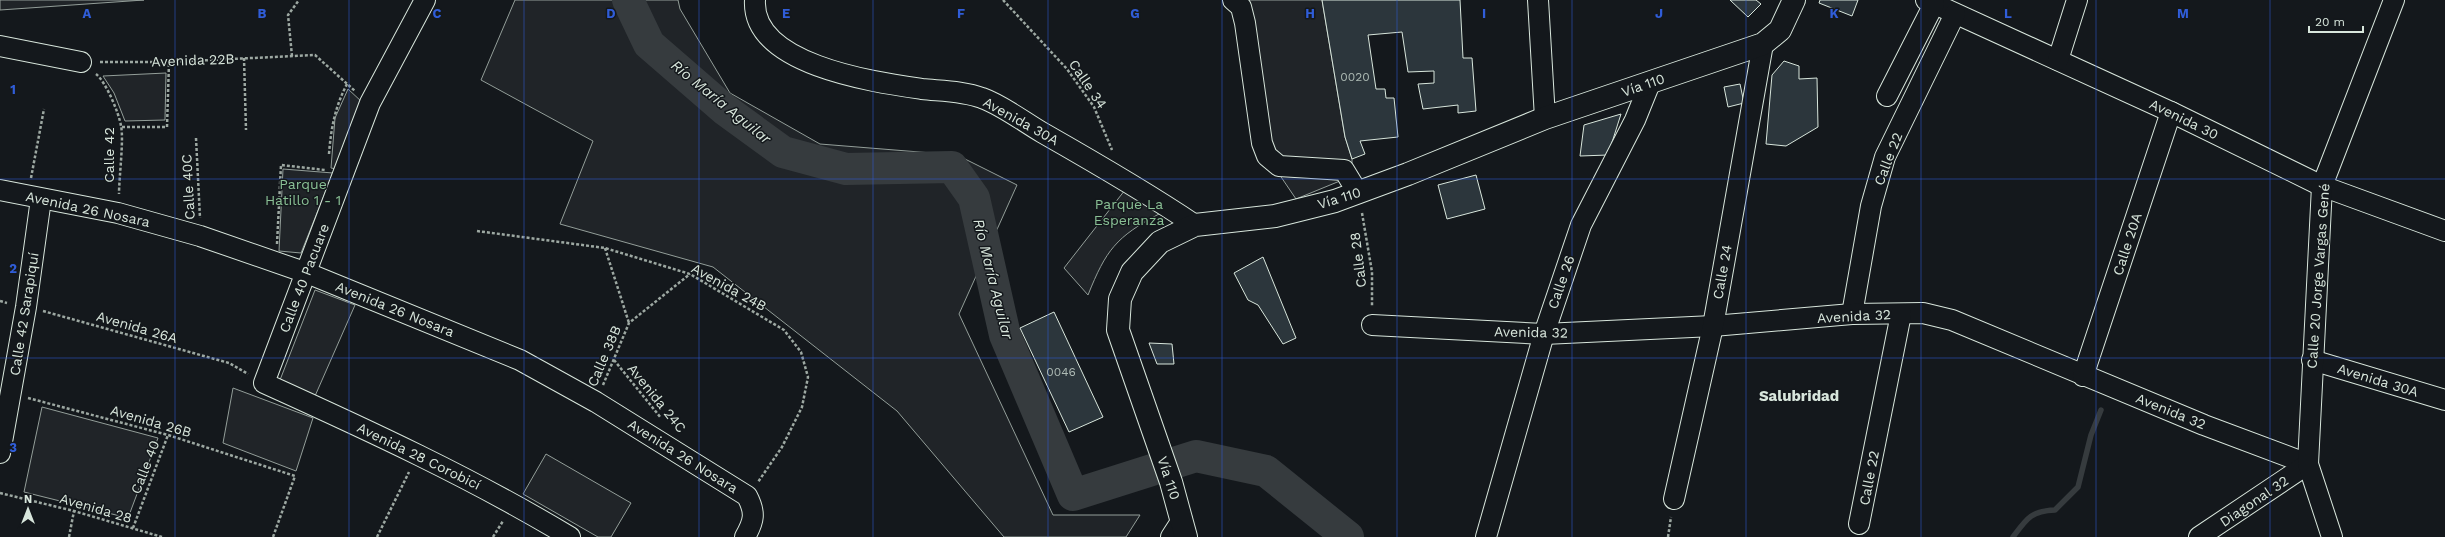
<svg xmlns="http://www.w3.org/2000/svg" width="2445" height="537" font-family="'Work Sans',sans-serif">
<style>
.green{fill:#202428;stroke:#939e99}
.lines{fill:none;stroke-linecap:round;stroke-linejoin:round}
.stream{stroke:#363b3e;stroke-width:5.5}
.river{stroke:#363b3e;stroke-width:32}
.building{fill:#2c363c;stroke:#d8e6dc}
.minor-casing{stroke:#d8e6dc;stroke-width:22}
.major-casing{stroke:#d8e6dc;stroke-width:24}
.path{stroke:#9da8a2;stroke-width:2.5;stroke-dasharray:3 2;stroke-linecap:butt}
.minor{stroke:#14181c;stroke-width:20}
.major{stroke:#14181c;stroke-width:22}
.grid{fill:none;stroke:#305dd8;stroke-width:1;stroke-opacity:0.55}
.labels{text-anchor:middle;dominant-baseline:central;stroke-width:3;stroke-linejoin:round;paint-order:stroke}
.number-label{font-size:12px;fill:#adbab4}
.street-label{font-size:14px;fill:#d8e6dc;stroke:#14181c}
.park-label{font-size:14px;fill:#8ac095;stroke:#14181c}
.water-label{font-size:15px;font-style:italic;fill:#d8e6dc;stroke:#14181c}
.neighbourhood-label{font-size:15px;font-weight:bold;fill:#d8e6dc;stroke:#14181c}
.grid-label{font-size:13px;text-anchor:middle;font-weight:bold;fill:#305dd8;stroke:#14181c;stroke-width:3;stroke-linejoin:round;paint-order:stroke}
</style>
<rect width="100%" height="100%" fill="#14181c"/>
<g class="green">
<polygon points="0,0 144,0 0,10"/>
<polygon points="515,0 678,0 680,9 730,93 820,144 957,155 1017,185 959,314 1053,515 1140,515 1126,537 1004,537 897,411 713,267 560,224 593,141 481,80"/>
<polygon points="1235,0 1322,0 1345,137 1352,159 1352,176 1296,199 1254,137"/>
<polygon points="166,73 165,120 125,121 114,93 103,76"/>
<polygon points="348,89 362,102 336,169 331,168 335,118"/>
<polygon points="283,169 333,173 301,253 279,251"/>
<path d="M1125 190 1159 214C1116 237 1106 250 1088 295L1064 268Z"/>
<polygon points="315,290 355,305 315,396 280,380"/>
<polygon points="233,388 313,418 296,471 223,443"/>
<polygon points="42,407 158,438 128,518 24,492"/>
<polygon points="546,454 631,503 611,537 598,537 523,494"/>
</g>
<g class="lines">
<path class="stream" d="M2013 537C2027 518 2031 511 2055 510L2078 487 2091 435 2101 410"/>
<polyline class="river" points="628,0 649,44 724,109 783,152 846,169 952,167 974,198 1005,335 1073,495 1196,456 1266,471 1348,537"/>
</g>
<g class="building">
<polygon points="1322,0 1460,0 1463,58 1472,58 1476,111 1458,113 1458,105 1423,109 1418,84 1434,83 1434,71 1408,72 1402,32 1368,35 1376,89 1385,89 1386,98 1394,98 1398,137 1360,141 1365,154 1352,159 1345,137"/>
<polygon points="1730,0 1756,0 1761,4 1748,17"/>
<polygon points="1820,0 1858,0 1852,16 1819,3"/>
<polygon points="1784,61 1799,66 1799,79 1817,78 1818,127 1786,146 1766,144 1772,75"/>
<polygon points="1740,84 1744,103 1728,107 1724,87"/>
<polygon points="1621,114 1608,155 1580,156 1584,125"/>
<polygon points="1476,175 1485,209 1447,219 1438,185"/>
<polygon points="1263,257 1296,338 1283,344 1258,305 1248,300 1234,273"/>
<polygon points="1054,312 1103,417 1069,432 1020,328"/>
<polygon points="1149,343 1172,344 1174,364 1157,364"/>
</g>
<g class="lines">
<g class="minor-casing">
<g id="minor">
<path d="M425 0 370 103 264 383C368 430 472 478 570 537"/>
<path d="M755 0C751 65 874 82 922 89 941 91 964 91 982 98 1002 105 1024 122 1043 133 1094 162 1146 192 1195 225"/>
<polyline points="1233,0 1241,7 1245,23 1262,143 1267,156 1279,166 1344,170 1358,193"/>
<polyline points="1538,0 1545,118"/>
<polyline points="1926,0 2171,112 2322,186 2445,231"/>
<polyline points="0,46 81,62"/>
<polyline points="2058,60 2077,0"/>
<polyline points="1887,96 1934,4"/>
<path d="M0 190 118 213 200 236 307 273 520 360 596 402 747 496C756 513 754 521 745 537"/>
<polyline points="1852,314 1871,206 1885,157 1955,14"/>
<polyline points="1372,325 1544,334 1713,326 1852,314 1923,313 1952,320 2204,425 2308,464"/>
<polyline points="2312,360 2445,400"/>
<polyline points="2083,376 2171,112"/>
<polyline points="0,453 26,307 41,199"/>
<polyline points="1674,499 1713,326 1763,44"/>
<polyline points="1859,524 1901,314"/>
<polyline points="1171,537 1182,520"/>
<polyline points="1486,537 1544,334 1581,225 1635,120 1650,83"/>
<polyline points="2199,537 2308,464"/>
<polyline points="2332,537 2308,464 2322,186 2394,0"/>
</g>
</g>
<g class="major-casing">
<polyline id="major" points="1186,537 1171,482 1118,330 1120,299 1132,272 1160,242 1195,225 1275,216 1335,201 1408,174 1545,118 1763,44 1780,30 1794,0"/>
</g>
<g class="path">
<polyline points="1003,0 1067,69 1094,107 1112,150"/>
<polyline points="292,56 288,15 299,0"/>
<polyline points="244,58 246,130"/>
<polyline points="100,62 169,62 315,55 355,91"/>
<path d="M96 74C106 82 119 113 121 126 124 139 119 178 119 194"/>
<polyline points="122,127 167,127 169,62"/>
<polyline points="196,138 200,218"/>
<path d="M329 154C331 128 335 107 347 84"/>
<polyline points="31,178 44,109"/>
<polyline points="1362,213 1372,272 1372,307"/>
<polyline points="477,231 605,248 690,274 784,330 801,352 808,377 802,407 782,447 758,482"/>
<polyline points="277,244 281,165 325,170"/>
<polyline points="605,248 629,323"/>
<polyline points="0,301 7,303"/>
<polyline points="43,311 229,363 248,374"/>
<polyline points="614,360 661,418"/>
<polyline points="603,385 629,323 690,274"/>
<polyline points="28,398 168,435 295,476 273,537"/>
<polyline points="0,493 74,511 162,537"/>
<polyline points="133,528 168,435"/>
<polyline points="69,537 74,511"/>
<polyline points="377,537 409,472"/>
<polyline points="493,537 503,521"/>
<polyline points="1668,537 1671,517"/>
</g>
<use href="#minor" class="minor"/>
<use href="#major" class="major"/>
</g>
<path class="grid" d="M175 0V537M349 0V537M524 0V537M699 0V537M873 0V537M1048 0V537M1222 0V537M1397 0V537M1572 0V537M1746 0V537M1921 0V537M2096 0V537M2270 0V537M0 179H2445M0 358H2445"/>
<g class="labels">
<g class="number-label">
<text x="1355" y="77">0020</text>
<text x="1061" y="372">0046</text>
</g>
<g class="street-label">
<text transform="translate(193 60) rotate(-2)">Avenida 22B</text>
<text transform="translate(1088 84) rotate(56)">Calle 34</text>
<text transform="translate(1643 85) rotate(-19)">Vía 110</text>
<text transform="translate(2184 119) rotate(26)">Avenida 30</text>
<text transform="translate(1021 121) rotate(29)">Avenida 30A</text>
<text transform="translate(109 155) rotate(-90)">Calle 42</text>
<text transform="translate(1888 159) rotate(-69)">Calle 22</text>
<text transform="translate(188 187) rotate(-93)">Calle 40C</text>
<text transform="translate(1339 198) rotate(-17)">Vía 110</text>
<text transform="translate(88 209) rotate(12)">Avenida 26 Nosara</text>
<text transform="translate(2127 244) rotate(-72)">Calle 20A</text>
<text transform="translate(1358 260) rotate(-97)">Calle 28</text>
<text transform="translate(1722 272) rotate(-80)">Calle 24</text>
<text transform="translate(2318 276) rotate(-86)">Calle 20 Jorge Vargas Gené</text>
<text transform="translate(304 278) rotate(-69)">Calle 40 Pacuare</text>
<text transform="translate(1561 282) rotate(-71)">Calle 26</text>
<text transform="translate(729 287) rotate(29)">Avenida 24B</text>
<text transform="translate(395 309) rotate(22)">Avenida 26 Nosara</text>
<text transform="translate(24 314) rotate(-81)">Calle 42 Sarapiquí</text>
<text transform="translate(1854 316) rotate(-3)">Avenida 32</text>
<text transform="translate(137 327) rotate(16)">Avenida 26A</text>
<text transform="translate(1531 332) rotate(1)">Avenida 32</text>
<text transform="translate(604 356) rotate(-67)">Calle 38B</text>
<text transform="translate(2378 380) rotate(17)">Avenida 30A</text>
<text transform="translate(657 398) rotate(51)">Avenida 24C</text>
<text transform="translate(2171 411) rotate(22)">Avenida 32</text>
<text transform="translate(151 421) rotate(16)">Avenida 26B</text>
<text transform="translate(419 456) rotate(26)">Avenida 28 Corobicí</text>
<text transform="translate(683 456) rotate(32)">Avenida 26 Nosara</text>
<text transform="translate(145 467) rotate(-69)">Calle 40</text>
<text transform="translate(1169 478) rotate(72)">Vía 110</text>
<text transform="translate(1869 478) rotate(-79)">Calle 22</text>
<text transform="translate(2254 501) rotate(-34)">Diagonal 32</text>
<text transform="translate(96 508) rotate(16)">Avenida 28</text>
</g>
<g class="park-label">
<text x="303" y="184">Parque<tspan x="303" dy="16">Hatillo 1 - 1</tspan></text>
<text x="1129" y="204">Parque La<tspan x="1129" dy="16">Esperanza</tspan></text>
</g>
<g class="water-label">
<text transform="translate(721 102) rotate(39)">Río María Aguilar</text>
<text transform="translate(993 279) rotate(76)">Río María Aguilar</text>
</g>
<g class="neighbourhood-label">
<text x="1799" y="396">Salubridad</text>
</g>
</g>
<g class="grid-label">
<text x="87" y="18">A</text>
<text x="262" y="18">B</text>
<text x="437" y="18">C</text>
<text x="611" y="18">D</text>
<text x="786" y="18">E</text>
<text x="961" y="18">F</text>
<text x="1135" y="18">G</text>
<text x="1310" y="18">H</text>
<text x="1484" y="18">I</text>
<text x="1659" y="18">J</text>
<text x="1834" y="18">K</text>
<text x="2008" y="18">L</text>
<text x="2183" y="18">M</text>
<text x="13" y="94">1</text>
<text x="13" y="273">2</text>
<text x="13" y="452">3</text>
</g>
<g transform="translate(28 509)" stroke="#14181c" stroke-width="3" paint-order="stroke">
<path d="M0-3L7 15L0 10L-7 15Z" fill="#d8e6dc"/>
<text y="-6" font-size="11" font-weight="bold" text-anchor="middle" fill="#d8e6dc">N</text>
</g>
<path d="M2309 26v6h54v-6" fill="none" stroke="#d8e6dc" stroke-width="2"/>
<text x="2315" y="26" font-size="12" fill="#d8e6dc" stroke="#14181c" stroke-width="3" paint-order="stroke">20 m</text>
</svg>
